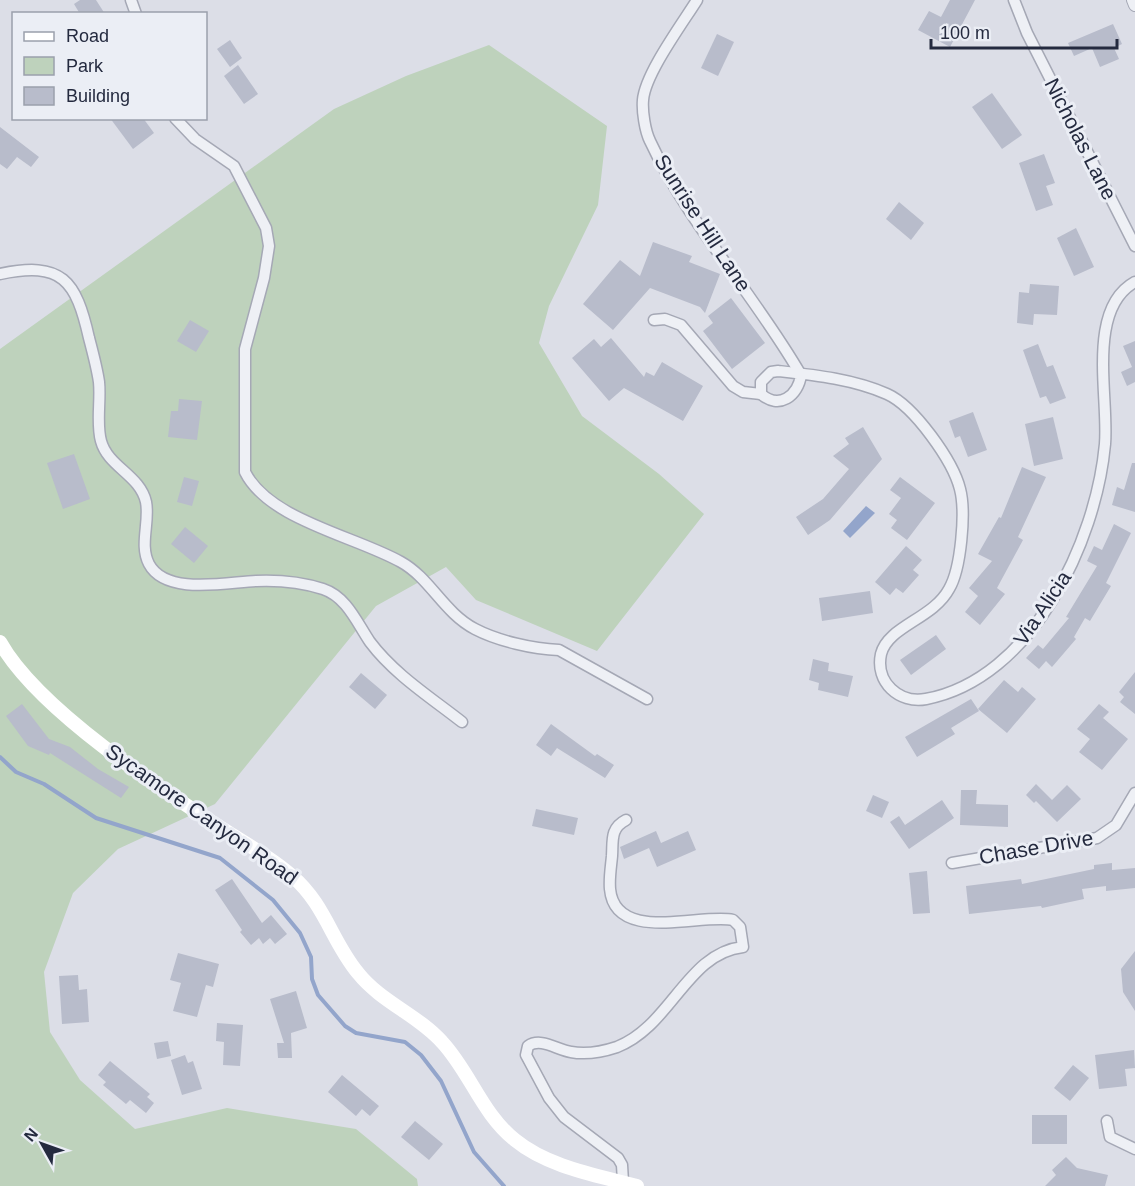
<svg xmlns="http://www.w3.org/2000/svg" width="1135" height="1186" font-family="Arial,sans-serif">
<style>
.green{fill:#bed2bc}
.water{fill:#93a5cb}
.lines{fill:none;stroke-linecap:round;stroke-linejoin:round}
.stream{stroke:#93a5cb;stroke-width:4}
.building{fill:#b8bccb}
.minor-casing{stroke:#a5a8b5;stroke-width:13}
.tertiary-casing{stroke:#a5a8b5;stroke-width:14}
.minor{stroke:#eef0f5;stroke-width:10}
.tertiary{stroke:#eef0f5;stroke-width:12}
.secondary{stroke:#fff;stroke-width:14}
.labels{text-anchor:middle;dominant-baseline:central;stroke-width:6;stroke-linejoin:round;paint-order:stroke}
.street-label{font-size:21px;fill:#242a3f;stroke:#ebeef5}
</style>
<rect width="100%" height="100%" fill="#dcdee7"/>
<polygon class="green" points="489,45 607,126 598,205 549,306 539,343 582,416 659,474 704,514 597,651 476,600 446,567 376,606 215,804 118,849 73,893 44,972 50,1032 80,1080 135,1129 227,1108 356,1129 417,1179 418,1186 0,1186 0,349 334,109 406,76"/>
<polygon class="water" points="866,506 875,513 850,538 843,531"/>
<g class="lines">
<polyline class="stream" points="0,757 16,772 44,784 96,818 220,858 273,900 300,933 311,957 312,979 318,995 345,1026 356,1033 405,1042 421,1055 441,1081 474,1152 504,1186"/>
</g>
<g class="building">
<polygon points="80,0 96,0 105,14 80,14 74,4"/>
<polygon points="950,0 975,0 950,47 918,30 929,11 941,17"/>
<polygon points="1113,24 1122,44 1114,48 1119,59 1100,67 1092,48 1074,56 1068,43"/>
<polygon points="717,34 734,42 718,76 701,68"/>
<polygon points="230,40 242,58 230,67 217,49"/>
<polygon points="238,65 258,94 244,104 224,76"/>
<polygon points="992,93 1022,135 1002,149 972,107"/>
<polygon points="110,118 143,118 154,133 133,149"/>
<polygon points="0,127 39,157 31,167 17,157 7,169 0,164"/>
<polygon points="1044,154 1055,183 1046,186 1053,205 1036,211 1019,163"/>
<polygon points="899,202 924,223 911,240 886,219"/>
<polygon points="1076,228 1094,267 1074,276 1057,238"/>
<polygon points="653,242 692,256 689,262 720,274 705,313 700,307 650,288 613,330 583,304 620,260 640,276"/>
<polygon points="1030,284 1059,286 1057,315 1034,314 1033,325 1017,323 1019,292 1029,293"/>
<polygon points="731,298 765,343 732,369 703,331 713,323 708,316"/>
<polygon points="190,320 209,331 196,352 177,341"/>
<polygon points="611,338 644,377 646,372 654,376 662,362 703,386 683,421 624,388 609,401 572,358 594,339 601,347"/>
<polygon points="1135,341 1135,382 1127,386 1121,372 1132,367 1123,346"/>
<polygon points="1038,344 1047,367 1053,365 1066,398 1050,404 1046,396 1040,398 1023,350"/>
<polygon points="179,399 202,401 197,440 168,437 171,411 178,411"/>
<polygon points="973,412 987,450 968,457 960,436 955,438 949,421"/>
<polygon points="1053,417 1063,459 1034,466 1025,424"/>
<polygon points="863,427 882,459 830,520 808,535 796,517 823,499 849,469 833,456 849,444 845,438"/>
<polygon points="74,454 90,499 63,509 47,463"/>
<polygon points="1132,463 1135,463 1135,512 1112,505 1117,487 1124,490"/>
<polygon points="1022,467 1046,477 1018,537 1023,540 997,588 1005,594 980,625 965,612 978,596 969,588 992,561 978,554 999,517 1001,518"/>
<polygon points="184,477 199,481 192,506 177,502"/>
<polygon points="900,477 935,503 907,540 891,528 897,520 889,514 901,498 890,490"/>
<polygon points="1114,524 1131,533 1106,583 1111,586 1090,621 1085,618 1074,637 1076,639 1052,667 1046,661 1039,669 1026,658 1038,645 1043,649 1069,618 1066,617 1097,566 1087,561 1094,546 1102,550"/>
<polygon points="185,527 208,546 194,563 171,544"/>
<polygon points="906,546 922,560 913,570 919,575 903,593 896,588 890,595 875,582"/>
<polygon points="870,591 873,613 822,621 819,598"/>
<polygon points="936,635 946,649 911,675 900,660"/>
<polygon points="813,659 829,663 828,671 853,676 848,697 818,690 819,683 809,680"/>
<polygon points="1135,672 1135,714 1120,702 1124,697 1119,692"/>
<polygon points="361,673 387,695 375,709 349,687"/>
<polygon points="1004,680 1018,692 1022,687 1036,699 1007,733 978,709"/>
<polygon points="971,699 979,711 951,728 955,734 917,757 905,737"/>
<polygon points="22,704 49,739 70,747 98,769 129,787 121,798 50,753 49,755 28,746 6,716"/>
<polygon points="1099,704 1109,712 1103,718 1128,739 1102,770 1079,752 1090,739 1077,729"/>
<polygon points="551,724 595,756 597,754 614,765 605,778 557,748 551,756 536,745"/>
<polygon points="1036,784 1052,800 1067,785 1081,799 1057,822 1036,801 1034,803 1026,795"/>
<polygon points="961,790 977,790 976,804 1008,805 1008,827 960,825"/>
<polygon points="873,795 889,802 882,818 866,811"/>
<polygon points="942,800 954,818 909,849 890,822 899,816 905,825"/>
<polygon points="536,809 578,818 574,835 532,826"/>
<polygon points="656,831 661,843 688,831 696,850 657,867 649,848 624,859 620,847"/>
<polygon points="1112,863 1112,870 1135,868 1135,888 1106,891 1106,886 1082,889 1084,899 1042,908 1041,906 969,914 966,886 1021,879 1022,884 1094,869 1094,865"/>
<polygon points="927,871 930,913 913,914 909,873"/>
<polygon points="232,879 262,923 271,915 287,934 275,944 270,938 263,944 259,938 251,945 240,932 242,930 215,890"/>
<polygon points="1135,951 1135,1011 1123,992 1121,969"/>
<polygon points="178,953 219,964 213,987 206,985 197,1017 173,1011 181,983 170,980"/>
<polygon points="78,975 79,990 87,989 89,1022 62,1024 59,976"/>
<polygon points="296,991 307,1028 291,1033 292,1058 278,1058 277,1043 284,1043 270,999"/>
<polygon points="217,1023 243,1025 240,1066 223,1065 224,1042 216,1041"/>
<polygon points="168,1041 171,1056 157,1059 154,1043"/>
<polygon points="1134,1050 1135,1068 1125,1069 1127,1086 1099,1089 1095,1055"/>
<polygon points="185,1055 188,1063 193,1061 202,1089 182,1095 171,1060"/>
<polygon points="110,1061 150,1094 147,1097 154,1103 146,1113 130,1100 126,1104 103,1085 106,1082 98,1075"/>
<polygon points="1073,1065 1089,1078 1070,1101 1054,1088"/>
<polygon points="342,1075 379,1106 370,1116 362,1109 356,1116 328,1092"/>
<rect x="1032" y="1115" width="35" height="29"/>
<polygon points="415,1121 443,1144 429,1160 401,1137"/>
<polygon points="1066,1157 1077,1168 1108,1175 1105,1186 1045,1186 1056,1175 1052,1170"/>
</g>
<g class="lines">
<g class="minor-casing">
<g id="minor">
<polyline points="131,0 136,14"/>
<path d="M697 0C682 24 645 74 643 100 642 111 645 131 650 141 689 225 755 295 801 375"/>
<polyline points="1014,0 1027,33 1135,246"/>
<path d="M175 118 195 139 234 166 266 228 269 246 264 278 245 349V472C269 520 355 536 401 562 430 578 444 613 475 629 498 641 533 649 559 650L647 699"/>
<path d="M0 274C62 261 76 280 89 338 93 353 97 368 99 382 101 401 96 423 101 441 108 467 140 475 146 502 150 522 139 545 149 564 166 596 228 582 256 581 279 580 301 582 323 589 347 597 357 623 370 642 394 674 430 697 462 722"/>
<polyline points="654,320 665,319 681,325 733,386 743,392 761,394"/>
<path d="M801 375C798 396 779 410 761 394V382L771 372 778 371C814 375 853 379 887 394 914 406 953 461 960 489 966 512 961 569 949 589 933 619 888 626 881 654 875 682 899 704 926 699 1032 679 1096 542 1105 444 1109 397 1086 309 1135 282"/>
<polyline points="952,863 1097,838 1116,825 1135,793"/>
<polyline points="1107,1121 1110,1137 1135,1149"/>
<path d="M623 1182 622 1165 618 1158 564 1117 549 1098 526 1055 528 1046C541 1037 557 1050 571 1052 587 1055 602 1052 617 1047 671 1026 687 953 743 947L740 927 733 920C701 913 615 944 610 889 609 878 611 867 612 856 613 841 610 828 626 820"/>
</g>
</g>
<g class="tertiary-casing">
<polyline id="tertiary" points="1133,0 1135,5"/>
</g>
<use href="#minor" class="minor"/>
<use href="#tertiary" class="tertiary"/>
<path class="secondary" d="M0 642C38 710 162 790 229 833 250 846 273 859 292 876 325 904 332 942 358 973 381 1002 418 1015 442 1042 470 1072 482 1114 515 1140 548 1167 596 1175 637 1186"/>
</g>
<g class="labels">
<g class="street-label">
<text transform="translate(1081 139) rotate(63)">Nicholas Lane</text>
<text transform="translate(703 223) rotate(57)">Sunrise Hill Lane</text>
<text transform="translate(1042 608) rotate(-56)">Via Alicia</text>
<text transform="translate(202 814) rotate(35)">Sycamore Canyon Road</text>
<text transform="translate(1036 847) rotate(-10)">Chase Drive</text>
</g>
</g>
<rect x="12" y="12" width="195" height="108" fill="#ebeef5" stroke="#9ba0ac" stroke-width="1.5"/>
<rect x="24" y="32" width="30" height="9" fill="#ffffff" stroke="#9ba0ac" stroke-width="1.5"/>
<text x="66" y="42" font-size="18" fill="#242a3f">Road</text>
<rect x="24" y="57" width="30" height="18" fill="#bed2bc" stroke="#9ba0ac" stroke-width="1.5"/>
<text x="66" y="72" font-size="18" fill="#242a3f">Park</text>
<rect x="24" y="87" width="30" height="18" fill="#b8bccb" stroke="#9ba0ac" stroke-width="1.5"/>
<text x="66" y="102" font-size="18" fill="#242a3f">Building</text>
<g transform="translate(42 1144) rotate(310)" stroke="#ebeef5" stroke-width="4.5" paint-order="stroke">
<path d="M0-4.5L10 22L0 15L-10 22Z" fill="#242a3f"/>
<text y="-9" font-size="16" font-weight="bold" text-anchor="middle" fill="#242a3f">N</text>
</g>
<path d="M931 39v9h186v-9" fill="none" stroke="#242a3f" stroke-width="3"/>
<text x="940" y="39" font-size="18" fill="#242a3f" stroke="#ebeef5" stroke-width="4.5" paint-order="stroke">100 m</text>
</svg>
